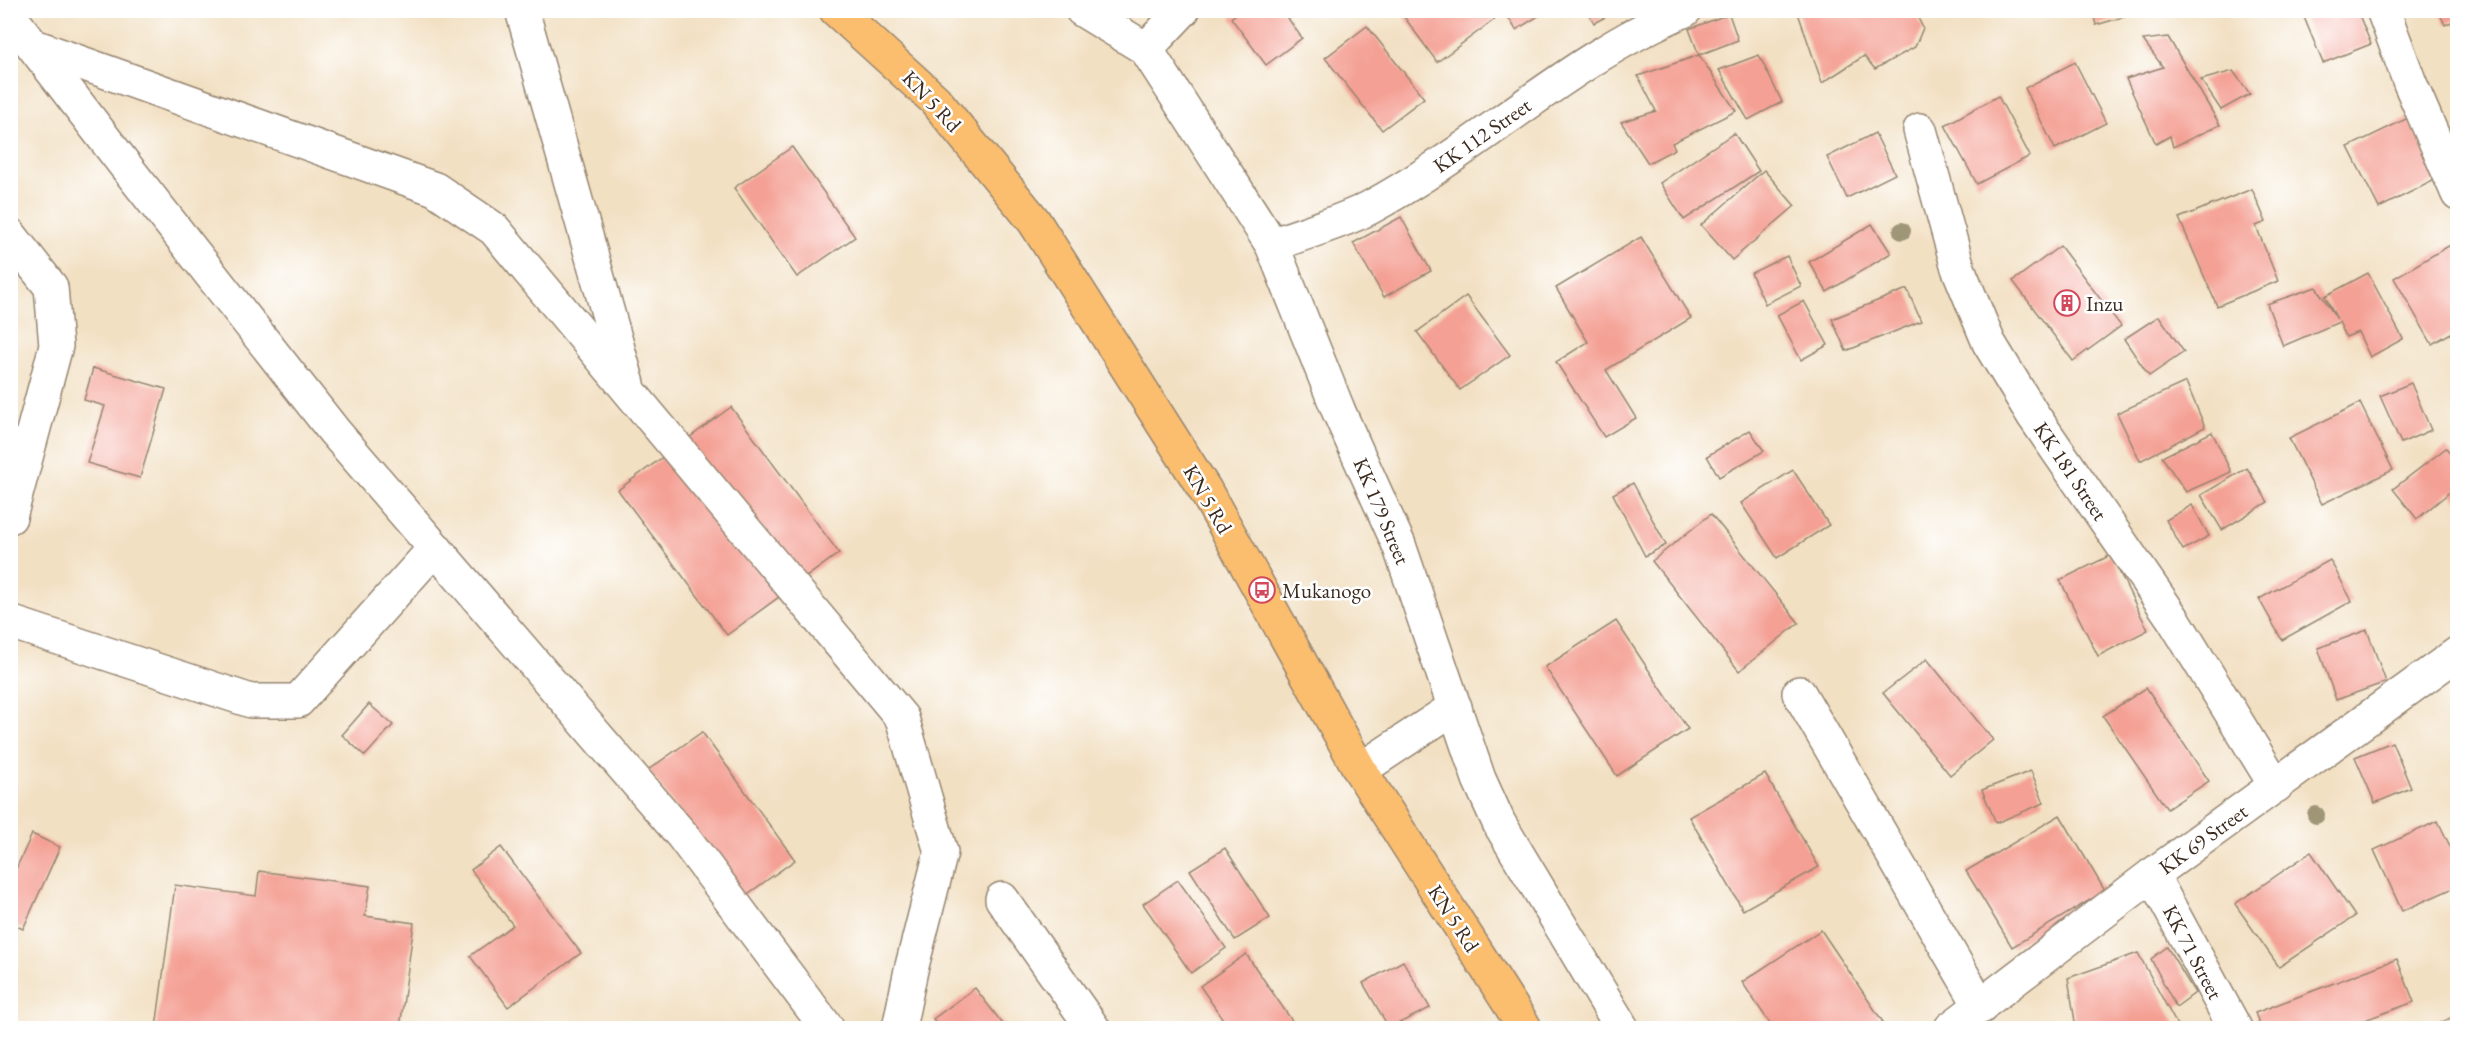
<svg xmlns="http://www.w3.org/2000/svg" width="2468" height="1039" font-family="'EB Garamond',serif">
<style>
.building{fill:#f4a094}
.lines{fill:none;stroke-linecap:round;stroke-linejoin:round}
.minor-casing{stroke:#968570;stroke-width:36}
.major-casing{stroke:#968570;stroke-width:36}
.minor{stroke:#fff;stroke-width:33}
.major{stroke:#fbbd6e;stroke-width:33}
.tree{fill:#9e9677}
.labels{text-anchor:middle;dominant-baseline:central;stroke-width:5;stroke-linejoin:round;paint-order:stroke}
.street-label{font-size:21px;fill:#3b2a1e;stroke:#fff}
.poi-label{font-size:21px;fill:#3b2a1e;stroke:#fff;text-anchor:start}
</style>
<rect width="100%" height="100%" fill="#fff"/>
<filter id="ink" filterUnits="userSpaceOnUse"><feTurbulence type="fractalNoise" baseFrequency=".0167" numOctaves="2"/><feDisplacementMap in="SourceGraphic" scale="12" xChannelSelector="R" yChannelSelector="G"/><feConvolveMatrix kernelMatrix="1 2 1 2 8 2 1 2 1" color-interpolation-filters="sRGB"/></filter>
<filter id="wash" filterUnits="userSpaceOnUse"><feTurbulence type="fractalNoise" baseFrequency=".008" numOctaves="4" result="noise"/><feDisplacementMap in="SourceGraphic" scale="24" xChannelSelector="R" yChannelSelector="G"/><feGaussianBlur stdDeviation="1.35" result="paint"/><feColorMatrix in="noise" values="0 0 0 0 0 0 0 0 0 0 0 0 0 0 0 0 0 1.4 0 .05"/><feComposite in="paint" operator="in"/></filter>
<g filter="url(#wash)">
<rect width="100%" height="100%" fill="#f2e0c3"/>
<g id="blocks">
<g class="building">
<polygon points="1241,10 1282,10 1302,38 1266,65 1231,18"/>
<polygon points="1399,10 1489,10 1495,19 1437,62"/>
<polygon points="1504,10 1537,10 1540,15 1516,30"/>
<polygon points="1587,10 1619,10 1594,23"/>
<polygon points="1797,10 1914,10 1923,28 1915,47 1875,69 1864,56 1822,83"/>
<polygon points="2092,10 2144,10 2144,11 2096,25"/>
<polygon points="2301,10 2357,10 2371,44 2323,63"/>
<polygon points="2438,10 2458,10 2458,19 2445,25"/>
<polygon points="1729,14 1738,40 1699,55 1689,29"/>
<polygon points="1367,26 1424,98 1382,130 1325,58"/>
<polygon points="2168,37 2220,125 2173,147 2170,136 2156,144 2126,79 2163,67 2143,40"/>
<polygon points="1699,55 1736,111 1672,143 1675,149 1648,163 1621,122 1656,111 1638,76"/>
<polygon points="1759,55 1782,102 1748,120 1719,70"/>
<polygon points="2075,62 2106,123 2055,149 2025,88"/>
<polygon points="2233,71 2250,94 2221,110 2201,80"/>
<polygon points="1998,96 2030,156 1977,184 1945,125"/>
<polygon points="2408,118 2439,178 2379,208 2348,147"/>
<polygon points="1734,133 1759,171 1684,220 1660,183"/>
<polygon points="1875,133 1895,174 1847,198 1827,157"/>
<polygon points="792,147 855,237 797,277 734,188"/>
<polygon points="1764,170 1795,206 1732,260 1701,225"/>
<polygon points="2252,189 2266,222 2256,226 2278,281 2217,306 2179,218"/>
<polygon points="1401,217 1431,271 1384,297 1353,243"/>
<polygon points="1872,224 1891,253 1827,292 1809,262"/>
<polygon points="1641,237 1691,318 1606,370 1636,418 1604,437 1556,362 1588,342 1556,288"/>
<polygon points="2452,244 2458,253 2458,329 2432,344 2394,278"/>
<polygon points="2060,246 2121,326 2073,361 2013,281"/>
<polygon points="1787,256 1801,286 1765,304 1751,273"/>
<polygon points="2368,273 2403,339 2370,357 2358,332 2346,337 2339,322 2283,346 2267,304 2316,287 2337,319 2325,296"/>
<polygon points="1907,289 1921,321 1846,351 1832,319"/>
<polygon points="1466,296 1510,355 1460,390 1417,332"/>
<polygon points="1804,301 1828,345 1801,360 1777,315"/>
<polygon points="2159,316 2184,352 2149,376 2124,339"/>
<polygon points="93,368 166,389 140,478 87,463 105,406 84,400"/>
<polygon points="2186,382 2205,427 2140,461 2117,413"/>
<polygon points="2411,383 2431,430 2401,443 2380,396"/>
<polygon points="2360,403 2393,470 2322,504 2289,438"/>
<polygon points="731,407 839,553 727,635 618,490"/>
<polygon points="1750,430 1764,451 1719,477 1707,456"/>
<polygon points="2212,432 2231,472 2186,492 2162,457"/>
<polygon points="2446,448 2458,462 2458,502 2450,492 2417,519 2393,489"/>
<polygon points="2247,468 2268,502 2222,530 2201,495"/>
<polygon points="1793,470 1829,525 1777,558 1741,503"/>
<polygon points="1633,483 1666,545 1645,556 1613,494"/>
<polygon points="2192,505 2209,536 2183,550 2166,520"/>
<polygon points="1711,514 1799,623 1739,671 1652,561"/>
<polygon points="2111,555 2148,630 2098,656 2060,580"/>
<polygon points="2330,560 2352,601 2282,640 2259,599"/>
<polygon points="1616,621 1688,729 1617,776 1545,667"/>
<polygon points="2367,630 2386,682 2336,700 2318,648"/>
<polygon points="1927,659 1993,740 1950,775 1883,693"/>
<polygon points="2146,688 2209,781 2167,809 2103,716"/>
<polygon points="369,704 393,725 365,756 342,735"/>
<polygon points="702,732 795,860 742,898 648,770"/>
<polygon points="2392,742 2411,788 2375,803 2355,757"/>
<polygon points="2031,771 2044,803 1996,823 1982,790"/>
<polygon points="1765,774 1819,867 1743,910 1689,817"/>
<polygon points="2060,815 2105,891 2012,947 1966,871"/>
<polygon points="2438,821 2458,863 2458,886 2402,911 2374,850"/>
<polygon points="32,834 60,847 23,929 10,923 10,882"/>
<polygon points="501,847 581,953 508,1007 470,956 513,925 471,870"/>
<polygon points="1225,848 1270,918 1235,940 1190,870"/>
<polygon points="2311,852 2355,916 2279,967 2235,904"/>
<polygon points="259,871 370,886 365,916 414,923 400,1028 156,1028 175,885 256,896"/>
<polygon points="1178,880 1226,948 1191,973 1143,904"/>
<polygon points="1821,930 1883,1022 1873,1028 1773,1028 1742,982"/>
<polygon points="2167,947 2195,993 2176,1007 2151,959"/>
<polygon points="2138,953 2178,1027 2097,1028 2094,1025 2076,1028 2068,978"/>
<polygon points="1246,954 1297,1028 1229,1028 1200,986"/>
<polygon points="2397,959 2414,1002 2343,1028 2261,1028 2255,1013"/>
<polygon points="1403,961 1430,1008 1389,1028 1363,983"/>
<polygon points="975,988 1006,1028 940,1028 933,1019"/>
<polygon points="2458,1014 2458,1028 2431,1028"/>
</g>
</g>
</g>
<g filter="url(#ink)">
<use href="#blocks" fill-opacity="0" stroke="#968570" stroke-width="1.5"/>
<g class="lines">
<g class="minor-casing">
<g id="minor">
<polyline points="522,10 628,384"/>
<polyline points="1082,10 1146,49"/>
<polyline points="1183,10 1146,49 1272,245 1339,412 1399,545 1479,779 1499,823 1622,1028"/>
<polyline points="2383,10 2410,83 2458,194"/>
<polyline points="10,16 124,164 334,431 682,835 827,1028"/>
<polyline points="34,46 435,189 494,229 902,718 941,852 911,970 899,1028"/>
<polyline points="1920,130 1958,268 1989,343 2033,415 2174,620 2276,786"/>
<polyline points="10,235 51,287 56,346 10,517"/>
<path d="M1272 245C1303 233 1340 223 1369 208 1478 149 1570 59 1685 10"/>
<polyline points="10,622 251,701 298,701 435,548"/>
<polyline points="1799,693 1981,1007"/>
<polyline points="1360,770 1455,707"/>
<polyline points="2152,875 2235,1028"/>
<polyline points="1002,899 1093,1028"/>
<polyline points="1951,1028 2152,875 2458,653"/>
</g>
</g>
<g class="major-casing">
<polyline id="major" points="836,10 935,100 1034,221 1205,490 1360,770 1525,1028"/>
</g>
<use href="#minor" class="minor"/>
<use href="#major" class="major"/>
</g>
<g class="tree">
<circle cx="1902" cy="231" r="9"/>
<circle cx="2316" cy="815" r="9"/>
</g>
</g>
<defs>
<g id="building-ring" transform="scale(1.35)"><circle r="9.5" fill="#fff" stroke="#d1495b" stroke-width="1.5"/><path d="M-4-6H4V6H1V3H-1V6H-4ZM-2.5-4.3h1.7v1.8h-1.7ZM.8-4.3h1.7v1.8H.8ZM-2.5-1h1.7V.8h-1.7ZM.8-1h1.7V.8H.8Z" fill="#d1495b"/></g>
<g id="bus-ring" transform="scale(1.35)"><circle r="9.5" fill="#fff" stroke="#d1495b" stroke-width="1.5"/><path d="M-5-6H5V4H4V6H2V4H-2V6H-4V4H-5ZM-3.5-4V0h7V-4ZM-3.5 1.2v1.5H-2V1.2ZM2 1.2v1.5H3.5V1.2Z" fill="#d1495b"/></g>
</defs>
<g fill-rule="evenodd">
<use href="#building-ring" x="2067" y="303"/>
<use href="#bus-ring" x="1262" y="590"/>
</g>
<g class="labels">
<g class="street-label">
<text transform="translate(932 101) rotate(47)">KN 5 Rd</text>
<text transform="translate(1482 135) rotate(-35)">KK 112 Street</text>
<text transform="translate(2071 471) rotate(56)">KK 181 Street</text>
<text transform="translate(1208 499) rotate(60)">KN 5 Rd</text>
<text transform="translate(1382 511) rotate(67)">KK 179 Street</text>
<text transform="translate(2203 839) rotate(-36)">KK 69 Street</text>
<text transform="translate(1454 918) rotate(57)">KN 5 Rd</text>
<text transform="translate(2193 952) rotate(62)">KK 71 Street</text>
</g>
<g class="poi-label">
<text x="2086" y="303">Inzu</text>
<text x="1282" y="590">Mukanogo</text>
</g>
</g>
<rect width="2468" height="1039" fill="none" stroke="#fff" stroke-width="36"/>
</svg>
